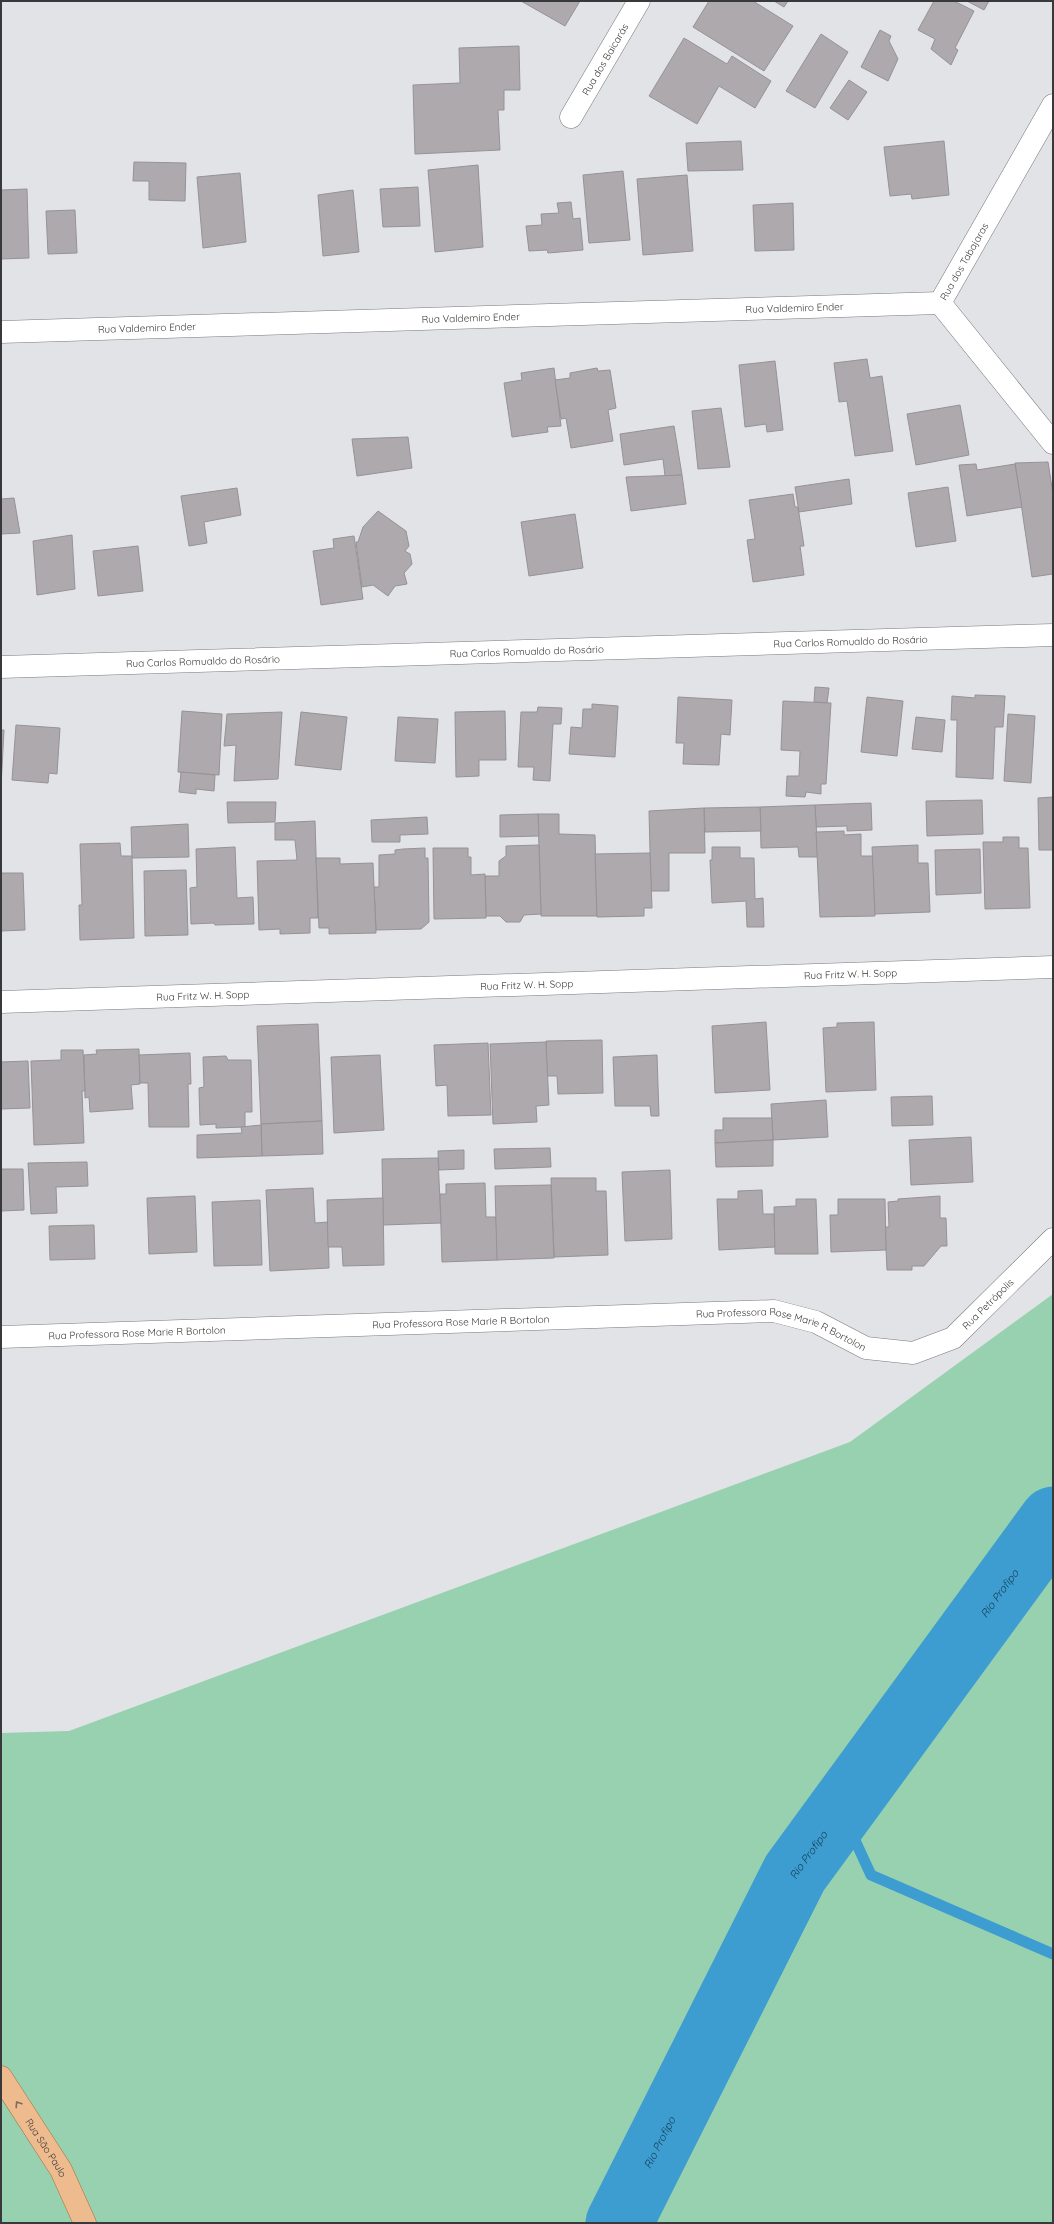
<svg xmlns="http://www.w3.org/2000/svg" width="1054" height="2224" font-family="Quicksand,sans-serif">
<style>
.green{fill:#97d1af}
.lines{fill:none;stroke-linecap:round;stroke-linejoin:round}
.stream{stroke:#3d9cd0;stroke-width:11}
.river{stroke:#3d9cd0;stroke-width:67}
.building{fill:#ada9ac;stroke:#969295}
.street-casing{stroke:#78797d;stroke-width:23}
.primary-casing{stroke:#a67040;stroke-width:23}
.street{stroke:#fff;stroke-width:22}
.primary{stroke:#eebb8f;stroke-width:22}
.oneway{stroke:#816d5c}
.labels{text-anchor:middle;dominant-baseline:central;stroke-width:4;stroke-linejoin:round;paint-order:stroke}
.street-label{font-size:10px;fill:#38393a;stroke:#e1e3e7}
.water-label{font-size:11px;font-style:italic;fill:#143c52;stroke:#e1e3e7}
</style>
<rect width="100%" height="100%" fill="#e1e3e7"/>
<polygon class="green" points="1053,1294 1053,2223 1,2223 1,1733 69,1731 850,1442"/>
<g class="lines">
<polyline class="stream" points="841,1810 871,1875 1053,1954"/>
<path class="river" id="s1" d="M619 2223 795 1873 1053 1520"/>
</g>
<g class="building">
<polygon points="521,1 580,1 565,26"/>
<polygon points="709,1 753,1 793,26 764,71 693,27"/>
<polygon points="774,1 788,1 784,7"/>
<polygon points="934,1 954,1 974,11 955,48 958,50 951,65 931,49 935,39 918,30"/>
<polygon points="967,1 989,1 984,10"/>
<polygon points="880,30 891,36 889,41 898,59 888,81 861,67"/>
<polygon points="821,34 848,52 815,108 786,91"/>
<polygon points="684,38 727,64 732,56 771,81 755,108 719,86 697,124 649,96"/>
<polygon points="519,46 520,90 504,90 504,110 498,110 500,150 415,154 413,85 460,83 459,48"/>
<polygon points="849,80 867,92 848,120 830,108"/>
<polygon points="741,141 743,170 688,171 686,143"/>
<polygon points="944,141 949,195 912,199 911,194 890,196 884,147"/>
<polygon points="134,162 186,163 185,201 149,200 149,181 133,181"/>
<polygon points="478,165 483,247 435,252 428,170"/>
<polygon points="623,171 630,240 589,243 583,175"/>
<polygon points="240,173 246,242 203,248 197,177"/>
<polygon points="687,175 693,251 643,255 637,179"/>
<polygon points="418,187 420,226 383,227 380,189"/>
<polygon points="27,189 29,258 1,259 1,190"/>
<polygon points="353,190 359,252 323,256 318,195"/>
<polygon points="571,202 573,219 580,218 583,250 548,253 547,250 529,251 526,226 542,225 541,214 559,213 557,203"/>
<polygon points="793,203 794,250 755,251 753,205"/>
<polygon points="75,210 77,253 48,254 46,211"/>
<polygon points="867,359 870,378 882,376 893,451 855,456 847,401 839,402 834,363"/>
<polygon points="775,361 783,430 767,432 766,424 745,427 739,365"/>
<polygon points="554,368 561,426 547,427 548,432 512,437 504,383 522,380 521,373"/>
<polygon points="597,368 598,371 610,370 616,408 608,410 613,441 571,448 566,418 561,419 555,380 570,378 570,373"/>
<polygon points="960,405 969,455 916,465 907,414"/>
<polygon points="721,408 730,467 698,469 692,411"/>
<polygon points="674,426 682,475 665,476 663,459 624,465 620,434"/>
<polygon points="408,437 412,468 357,476 352,439"/>
<polygon points="1048,462 1053,494 1053,574 1032,577 1015,463"/>
<polygon points="976,464 977,470 1015,464 1022,507 967,516 959,465"/>
<polygon points="682,475 686,504 631,511 626,477"/>
<polygon points="849,479 852,504 799,512 795,487"/>
<polygon points="948,487 956,541 916,547 908,493"/>
<polygon points="237,488 241,515 204,522 207,543 189,546 181,496"/>
<polygon points="793,494 795,507 798,507 804,546 800,546 804,575 753,582 747,540 755,539 749,500"/>
<polygon points="14,498 20,533 1,534 1,499"/>
<polygon points="378,511 406,531 409,546 405,551 410,554 412,564 404,573 407,584 395,586 388,596 373,585 362,587 356,542 358,542 363,527"/>
<polygon points="575,514 583,568 529,576 521,522"/>
<polygon points="72,535 75,589 37,595 33,541"/>
<polygon points="354,536 363,599 321,605 313,551 334,548 333,539"/>
<polygon points="138,546 143,591 98,596 93,551"/>
<polygon points="815,687 829,688 827,703 814,702"/>
<polygon points="975,695 1005,696 1003,727 995,727 993,779 956,777 957,720 951,720 952,696 975,698"/>
<polygon points="678,697 732,700 730,735 721,734 719,765 683,764 684,743 676,743"/>
<polygon points="867,697 903,701 897,756 861,752"/>
<polygon points="783,701 831,703 826,784 821,784 821,794 806,792 805,797 786,796 787,776 799,776 800,751 781,750"/>
<polygon points="592,704 618,706 615,757 569,754 571,727 582,728 583,709 592,709"/>
<polygon points="538,707 562,708 561,724 553,724 550,781 533,780 534,767 518,767 521,712 537,712"/>
<polygon points="182,711 222,714 219,775 178,772"/>
<polygon points="505,711 506,760 479,760 479,776 456,777 455,712"/>
<polygon points="282,712 278,779 234,781 236,745 224,746 227,714"/>
<polygon points="301,712 347,717 341,770 295,765"/>
<polygon points="1008,714 1035,716 1031,783 1004,781"/>
<polygon points="398,717 438,719 435,763 395,761"/>
<polygon points="916,717 945,720 942,752 912,749"/>
<polygon points="16,725 60,728 57,774 49,773 48,783 12,780"/>
<polygon points="1,730 4,730 1,787"/>
<polygon points="181,772 215,775 214,791 196,789 196,794 179,792"/>
<polygon points="1053,797 1053,850 1039,850 1038,798"/>
<polygon points="982,800 983,834 927,836 926,801"/>
<polygon points="227,802 276,802 275,822 228,823"/>
<polygon points="871,803 872,830 847,831 847,826 816,827 815,805"/>
<polygon points="815,805 818,857 799,857 798,847 761,848 760,807"/>
<polygon points="760,807 761,831 705,832 704,808"/>
<polygon points="704,808 705,853 669,853 669,891 651,891 649,811"/>
<polygon points="538,814 559,814 559,834 595,835 597,916 541,916"/>
<polygon points="538,814 539,836 500,837 500,815"/>
<polygon points="427,817 428,834 400,835 400,842 372,842 371,820"/>
<polygon points="315,821 318,918 310,918 310,933 280,934 280,929 259,930 257,861 297,860 295,840 275,840 275,823"/>
<polygon points="188,824 189,857 132,858 131,827"/>
<polygon points="844,831 844,835 861,834 861,856 873,856 875,916 820,917 816,832"/>
<polygon points="1003,837 1019,837 1019,848 1028,848 1030,908 985,909 983,842 1003,842"/>
<polygon points="120,843 121,856 132,856 134,938 80,940 79,905 82,905 80,844"/>
<polygon points="539,845 541,914 524,915 520,922 506,922 500,916 486,916 485,876 499,876 499,861 506,856 506,846"/>
<polygon points="918,845 918,863 928,863 930,912 875,914 872,847"/>
<polygon points="235,847 237,898 253,897 254,924 215,925 214,923 191,924 190,888 197,887 196,849"/>
<polygon points="712,847 740,847 740,858 754,858 755,899 763,898 764,927 747,927 746,901 712,903 710,860 712,860"/>
<polygon points="425,848 425,858 428,858 429,922 421,929 376,930 374,887 379,887 379,855 395,854 395,850 403,849"/>
<polygon points="433,848 468,848 468,857 471,857 471,875 485,874 486,918 434,919"/>
<polygon points="980,849 981,893 936,895 935,850"/>
<polygon points="650,853 652,908 644,908 644,916 597,917 595,854"/>
<polygon points="316,858 340,858 340,864 373,863 376,933 329,934 329,928 319,928"/>
<polygon points="186,870 188,935 145,936 144,871"/>
<polygon points="1,873 23,873 25,930 1,931"/>
<polygon points="766,1022 770,1090 715,1093 712,1026"/>
<polygon points="874,1022 876,1090 826,1092 823,1028 837,1027 837,1023"/>
<polygon points="318,1024 322,1121 261,1124 257,1026"/>
<polygon points="602,1040 603,1093 558,1094 557,1076 547,1076 546,1041"/>
<polygon points="546,1042 549,1105 536,1106 537,1122 493,1124 490,1044"/>
<polygon points="488,1043 491,1115 448,1116 447,1085 436,1086 434,1045"/>
<polygon points="139,1049 140,1084 131,1085 133,1109 90,1112 89,1097 85,1098 84,1055 97,1054 96,1050"/>
<polygon points="61,1050 83,1050 85,1091 82,1091 84,1143 34,1145 31,1061 61,1060"/>
<polygon points="190,1053 191,1084 188,1084 189,1127 149,1127 148,1083 140,1083 139,1055"/>
<polygon points="380,1055 384,1130 334,1133 331,1057"/>
<polygon points="657,1055 659,1116 651,1116 650,1106 615,1106 613,1057"/>
<polygon points="226,1056 228,1060 251,1060 252,1112 245,1112 245,1127 216,1128 216,1124 200,1125 199,1088 204,1087 203,1057"/>
<polygon points="28,1061 30,1108 1,1109 1,1062"/>
<polygon points="932,1096 933,1125 892,1126 891,1097"/>
<polygon points="826,1100 828,1137 773,1140 771,1104"/>
<polygon points="723,1118 772,1118 773,1140 715,1143 715,1130 723,1130"/>
<polygon points="322,1121 323,1154 262,1156 261,1124"/>
<polygon points="261,1125 262,1156 197,1158 197,1135 242,1133 241,1127"/>
<polygon points="971,1137 973,1182 911,1185 909,1140"/>
<polygon points="773,1140 773,1166 716,1167 715,1143"/>
<polygon points="550,1148 551,1167 495,1169 494,1149"/>
<polygon points="464,1150 464,1169 439,1170 438,1151"/>
<polygon points="438,1158 441,1223 383,1225 382,1159"/>
<polygon points="87,1162 88,1186 56,1187 57,1213 31,1214 28,1163"/>
<polygon points="1,1169 23,1169 24,1210 1,1211"/>
<polygon points="670,1170 672,1239 625,1241 622,1172"/>
<polygon points="551,1178 596,1178 596,1191 606,1191 608,1255 554,1257"/>
<polygon points="485,1183 486,1217 496,1217 498,1260 442,1262 440,1194 446,1194 446,1184"/>
<polygon points="551,1185 554,1258 497,1260 495,1186"/>
<polygon points="313,1188 315,1223 328,1222 329,1268 270,1271 266,1190"/>
<polygon points="762,1190 763,1214 774,1214 775,1247 719,1250 717,1199 738,1199 738,1191"/>
<polygon points="195,1196 197,1252 149,1254 147,1198"/>
<polygon points="940,1196 940,1218 946,1218 947,1246 941,1246 924,1266 912,1266 912,1270 887,1270 885,1227 889,1227 888,1202 898,1201 898,1199"/>
<polygon points="383,1198 384,1265 343,1266 342,1247 328,1247 327,1200"/>
<polygon points="796,1199 816,1199 818,1254 775,1254 774,1207 796,1206"/>
<polygon points="838,1199 885,1199 886,1250 831,1252 830,1215 838,1215"/>
<polygon points="260,1200 262,1265 214,1266 212,1202"/>
<polygon points="94,1225 95,1259 50,1260 49,1226"/>
</g>
<g class="lines">
<g class="street-casing">
<g id="street">
<path id="s2" d="M571 117 639 1"/>
<path id="s3" d="M940 303 1053 105"/>
<polyline points="940,303 1053,443"/>
<path id="s4" d="M1 332 940 303"/>
<path id="s5" d="M1 667 1053 635"/>
<path id="s6" d="M1 1002 1053 967"/>
<path id="s7" d="M1 1337 774 1311 816 1322 866 1348 913 1353 953 1338 1053 1239"/>
</g>
</g>
<g class="primary-casing">
<g id="primary">
<path id="s8" d="M1 2077 61 2170 85 2223"/>
</g>
</g>
<use href="#street" class="street"/>
<use href="#primary" class="primary"/>
</g>
<defs><path id="oneway-chevron" d="M-2-3.5L2.5 0L-2 3.5" fill="none" stroke-width="1.6" stroke-linecap="round" stroke-linejoin="round"/></defs>
<use class="oneway" href="#oneway-chevron" transform="translate(18 2104) rotate(-123)"/>
<g class="labels">
<g class="street-label">
<text stroke="none"><textPath href="#s2" startOffset="67">Rua dos Baicarás</textPath></text>
<text stroke="none"><textPath href="#s3" startOffset="48">Rua dos Tabajaras</textPath></text>
<text stroke="none"><textPath href="#s4" startOffset="794">Rua Valdemiro Ender</textPath></text>
<text stroke="none"><textPath href="#s4" startOffset="470">Rua Valdemiro Ender</textPath></text>
<text stroke="none"><textPath href="#s4" startOffset="146">Rua Valdemiro Ender</textPath></text>
<text stroke="none"><textPath href="#s5" startOffset="850">Rua Carlos Romualdo do Rosário</textPath></text>
<text stroke="none"><textPath href="#s5" startOffset="526">Rua Carlos Romualdo do Rosário</textPath></text>
<text stroke="none"><textPath href="#s5" startOffset="202">Rua Carlos Romualdo do Rosário</textPath></text>
<text stroke="none"><textPath href="#s6" startOffset="850">Rua Fritz W. H. Sopp</textPath></text>
<text stroke="none"><textPath href="#s6" startOffset="526">Rua Fritz W. H. Sopp</textPath></text>
<text stroke="none"><textPath href="#s6" startOffset="202">Rua Fritz W. H. Sopp</textPath></text>
<text stroke="none"><textPath href="#s7" startOffset="1012">Rua Petrópolis</textPath></text>
<text stroke="none"><textPath href="#s7" startOffset="460">Rua Professora Rose Marie R Bortolon</textPath></text>
<text stroke="none"><textPath href="#s7" startOffset="784">Rua Professora Rose Marie R Bortolon</textPath></text>
<text stroke="none"><textPath href="#s7" startOffset="136">Rua Professora Rose Marie R Bortolon</textPath></text>
<text stroke="none"><textPath href="#s8" startOffset="84">Rua São Paulo</textPath></text>
</g>
<g class="water-label">
<text stroke="none"><textPath href="#s1" startOffset="738">Rio Profipo</textPath></text>
<text stroke="none"><textPath href="#s1" startOffset="414">Rio Profipo</textPath></text>
<text stroke="none"><textPath href="#s1" startOffset="90">Rio Profipo</textPath></text>
</g>
</g>
<rect width="1054" height="2224" fill="none" stroke="#38393a" stroke-width="4"/>
</svg>
